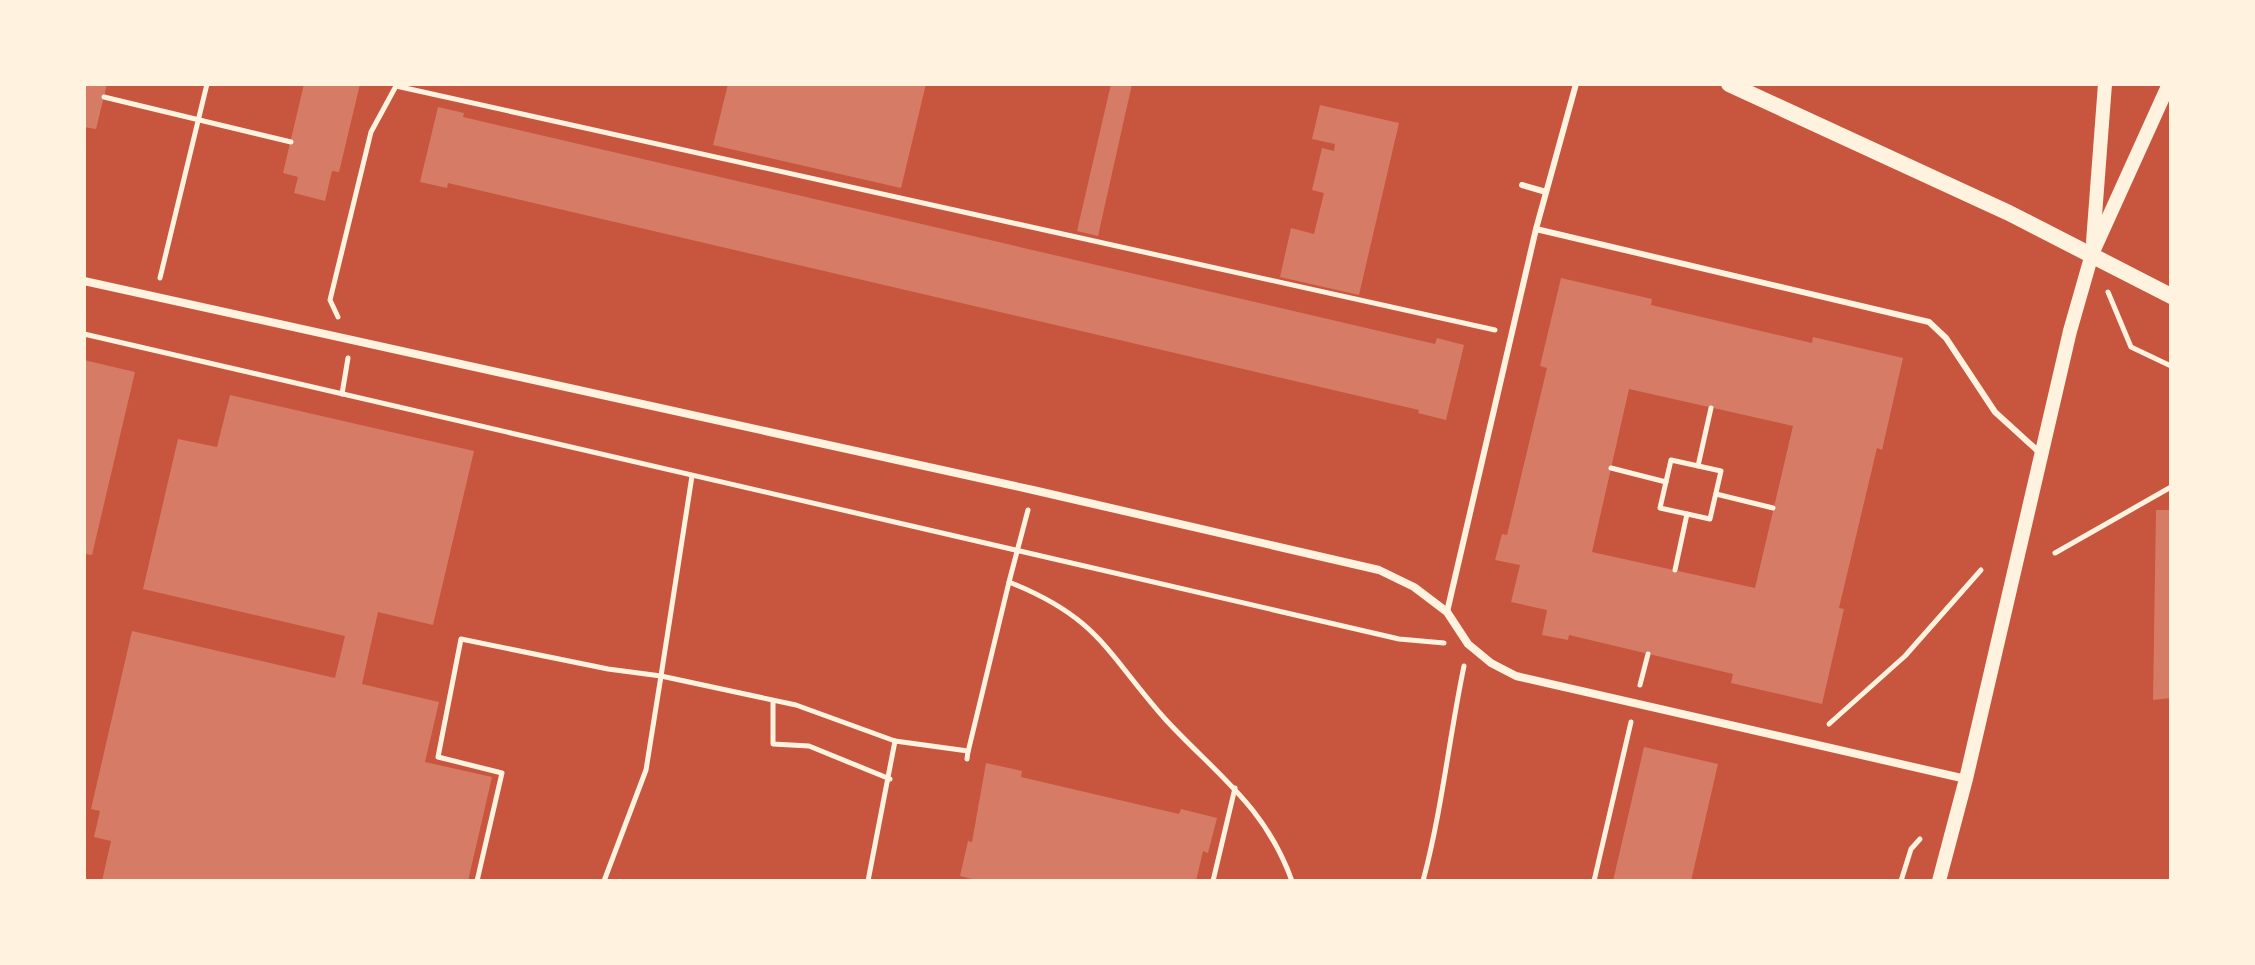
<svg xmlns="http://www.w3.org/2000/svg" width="2255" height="965" font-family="'Space Grotesk',sans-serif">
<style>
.building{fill:#d67c66;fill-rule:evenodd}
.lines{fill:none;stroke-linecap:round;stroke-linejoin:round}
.path{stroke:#fff3e0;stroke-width:5}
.service{stroke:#fff3e0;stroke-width:6}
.minor{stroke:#fff3e0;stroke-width:8}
.tertiary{stroke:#fff3e0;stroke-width:14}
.secondary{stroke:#fff3e0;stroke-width:16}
</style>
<rect width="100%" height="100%" fill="#c8553d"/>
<g class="building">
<polygon points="84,84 107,84 96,129 84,127"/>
<polygon points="304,84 360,84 339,172 332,171 325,201 294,193 298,177 283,173"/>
<polygon points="728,84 926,84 901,188 713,145"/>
<polygon points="1111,84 1132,84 1098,236 1077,231"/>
<polygon points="1320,105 1399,123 1359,295 1280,277 1291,228 1314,234 1324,193 1312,190 1322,148 1334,151 1335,144 1312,139"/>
<polygon points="438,107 464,113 463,117 1435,344 1437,338 1464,345 1446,420 1418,413 1419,410 448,183 447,188 420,182"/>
<path d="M1561 278 1652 299 1651 305 1812 343 1813 337 1903 358 1882 450 1877 448 1839 608 1844 609 1822 704 1731 683 1733 674 1569 635 1568 640 1542 635 1547 610 1511 602 1520 565 1495 560 1502 534 1507 535 1547 368 1540 366ZM1629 389 1793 426 1755 588 1592 552Z"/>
<polygon points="84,360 135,372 92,555 84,554"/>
<polygon points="230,395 474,451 433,625 378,612 362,684 439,702 425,762 492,777 468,881 102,881 111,841 94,837 100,811 91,809 132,631 335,678 345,636 143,589 178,439 217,447"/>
<polygon points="2156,510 2171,510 2171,698 2153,700"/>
<polygon points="1644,747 1718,764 1691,881 1613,881"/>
<polygon points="986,763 1022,771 1021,777 1179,814 1181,809 1217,818 1208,853 1203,851 1196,881 980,881 960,876 968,841 972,842"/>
</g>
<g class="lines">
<g class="path">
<polyline points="104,97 291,142"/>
<polyline points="160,278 207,84"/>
<polyline points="2108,292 2131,347 2171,366"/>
<polyline points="338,317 330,300 371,132 396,86 1495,330"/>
<polyline points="84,334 1399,639 1444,643"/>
<polyline points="342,394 348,358"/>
<polygon points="1671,460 1721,471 1710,519 1660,508"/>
<polyline points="1698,466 1711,408"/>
<polyline points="1611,468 1666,482"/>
<polyline points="692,476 661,676 796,705 895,741 968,751 967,759"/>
<polyline points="1716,494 1773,508"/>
<path d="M1028 510 1009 582C1100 618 1107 654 1166 720 1217 775 1265 806 1292 881"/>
<polyline points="2055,553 2171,487"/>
<polyline points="1675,570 1687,514"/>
<polyline points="1640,685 1648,654"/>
<polyline points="773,701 773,744 809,746 890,779"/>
<polyline points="1829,724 1905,656 1981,570"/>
<polyline points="968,752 1009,582"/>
<polyline points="477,881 502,773 438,757 461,639 608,669 661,676 646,770 604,881"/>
<polyline points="868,881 895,741"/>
<polyline points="1213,881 1235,788"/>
<path d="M1423 881C1442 810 1449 738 1464 666"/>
<polyline points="1594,881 1631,722"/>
<polyline points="1901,881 1911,849 1920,839"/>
</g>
<g class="service">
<polyline points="1522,185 1546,192"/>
<polyline points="1536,229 1576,84"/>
<polyline points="1447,612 1536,229 1929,322 1946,338 1995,412 2039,452"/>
</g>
<polyline class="minor" points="84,281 1033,490 1379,570 1414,587 1447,612 1468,644 1491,663 1516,676 1966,779"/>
<g class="tertiary">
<polyline points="2093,242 2105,84"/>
<polyline points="1939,881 1966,779 2070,331 2092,254 2169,84"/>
</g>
<polyline class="secondary" points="1729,84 2009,213 2171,296"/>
</g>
<rect width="2255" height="965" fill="none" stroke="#fff3e0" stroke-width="172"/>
</svg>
